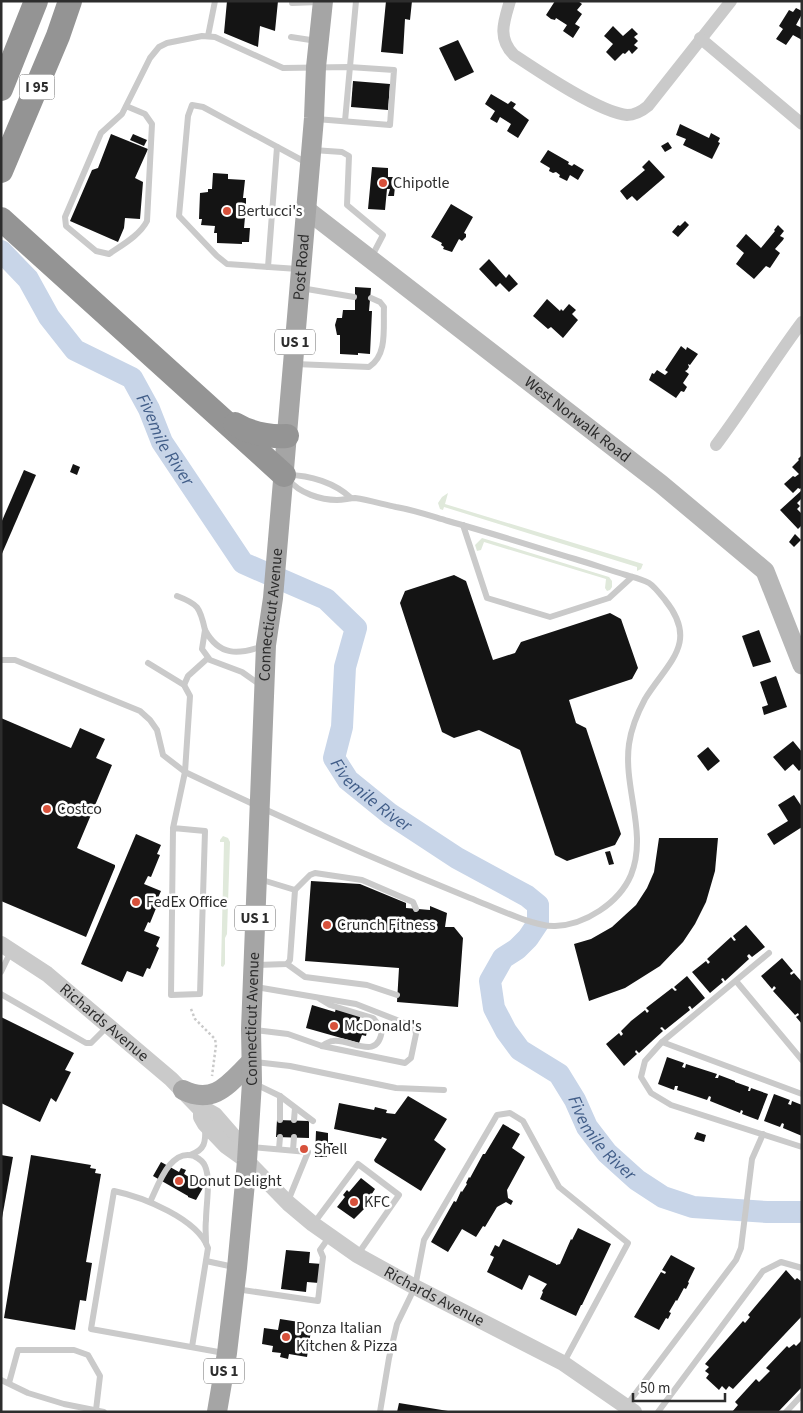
<svg xmlns="http://www.w3.org/2000/svg" width="803" height="1413" font-family="'Source Sans 3',sans-serif">
<style>
.green{fill:#e0e9db}
.lines{fill:none;stroke-linecap:round;stroke-linejoin:round}
.river{stroke:#c8d5e8;stroke-width:22}
.building{fill:#141414}
.path{stroke:#cacaca;stroke-width:2.5;stroke-dasharray:2.5 2.5;stroke-linecap:butt}
.service{stroke:#cacaca;stroke-width:6}
.minor{stroke:#cacaca;stroke-width:12}
.tertiary{stroke:#cacaca;stroke-width:16}
.secondary{stroke:#b7b7b7;stroke-width:19}
.primary{stroke:#a5a5a5;stroke-width:20}
.motorway{stroke:#949494;stroke-width:24}
.poi-dot{fill:#d7513b;stroke:#fff;stroke-width:2}
.labels{text-anchor:middle;dominant-baseline:central;stroke-width:5;stroke-linejoin:round;paint-order:stroke}
.shield{fill:#fff;stroke:#6c6c6c;stroke-width:1}
.shield-label{font-size:15px;font-weight:bold;fill:#2d2d2d}
.poi-label{font-size:16px;fill:#2d2d2d;stroke:#fff;text-anchor:start}
.street-label{font-size:16px;fill:#2d2d2d;stroke:#fff}
.water-label{font-size:18px;font-style:italic;fill:#415d88;stroke:#fff}
</style>
<rect width="100%" height="100%" fill="#fff"/>
<g class="green">
<polygon points="448,493 445,504 643,564 641,569 637,571 637,567 444,507 443,510 440,509 438,503 442,497"/>
<polygon points="482,538 609,577 612,581 612,587 610,590 607,591 605,588 606,579 484,542 481,550 477,551 475,545"/>
<polygon points="223,836 228,838 230,842 227,934 225,938 225,964 223,967 221,966 224,842 220,842 220,840"/>
</g>
<g class="lines">
<path class="river" id="s1" d="M1 251 28 279 49 317 75 350 132 378 149 409 162 442 243 563 326 599 356 628 345 667 342 727 334 758 348 780 390 814 457 858 527 896 538 905V923L528 938 517 949 503 958 490 981 494 1008 506 1031 520 1050 559 1074 575 1100 587 1127 607 1153 637 1180 663 1197 693 1207 767 1212H802"/>
</g>
<g class="building">
<polygon points="227,1 278,1 275,31 260,26 258,47 224,33"/>
<polygon points="386,1 412,1 410,20 405,19 403,54 381,52"/>
<polygon points="555,1 578,1 582,4 577,10 582,14 575,24 580,27 573,38 563,31 567,25 556,18 555,20 551,19 546,15"/>
<polygon points="796,8 802,11 802,14 796,25 802,28 802,40 793,35 786,45 776,39 783,29 779,26 789,10 793,12"/>
<polygon points="613,26 623,36 632,28 638,34 634,37 638,41 634,45 638,48 632,54 629,50 625,54 623,53 615,61 606,52 613,44 604,36"/>
<polygon points="458,40 474,72 455,81 439,48"/>
<polygon points="353,81 390,84 388,110 351,107"/>
<polygon points="491,94 508,104 511,101 516,104 513,108 529,120 518,138 507,131 511,124 500,117 497,123 490,119 495,111 485,104"/>
<polygon points="680,124 709,138 711,133 720,138 718,142 720,143 712,159 683,145 686,139 676,135"/>
<polygon points="111,134 148,149 135,178 143,182 140,219 125,218 124,228 118,242 70,221 92,170 98,168"/>
<polygon points="133,134 147,140 144,146 130,140"/>
<polygon points="668,142 672,148 665,152 661,146"/>
<polygon points="548,150 569,162 568,164 572,166 574,164 584,170 578,180 570,175 567,181 559,177 560,175 556,172 553,173 549,171 550,168 540,162"/>
<polygon points="649,160 665,177 637,201 632,196 627,200 620,191 645,170 642,167"/>
<polygon points="372,167 388,168 388,177 396,177 394,196 388,196 390,189 387,189 385,210 368,209"/>
<polygon points="213,173 228,174 228,179 245,180 243,198 246,198 246,210 248,210 247,217 245,217 244,228 250,228 249,242 242,242 242,244 217,243 217,233 214,233 215,226 201,225 202,219 199,219 200,193 208,192 208,189 212,189"/>
<polygon points="451,204 473,217 464,233 466,234 466,237 462,241 459,239 452,252 443,249 444,247 441,245 442,243 431,237"/>
<polygon points="685,221 689,225 678,237 672,232 678,225 680,226"/>
<polygon points="778,225 784,231 780,236 784,238 783,240 775,249 780,253 770,268 766,266 754,279 736,264 744,253 736,246 746,234 761,248 775,231 774,230"/>
<polygon points="489,259 506,278 509,274 518,284 509,292 500,283 496,287 479,269"/>
<polygon points="355,287 371,288 369,311 372,311 370,354 358,353 358,355 340,354 340,335 337,335 335,325 337,318 342,318 343,310 355,310"/>
<polygon points="547,299 560,311 561,309 563,311 569,304 576,310 572,314 578,320 563,338 551,327 548,329 533,316"/>
<polygon points="681,346 686,350 687,347 698,354 690,365 688,364 689,367 687,370 685,371 689,374 683,383 687,387 684,392 681,391 676,398 649,380 652,373 654,374 657,370 665,375 668,372 665,370"/>
<polygon points="802,455 802,487 800,489 798,488 793,493 784,484 793,476 795,477 799,474 792,467 799,460 798,459"/>
<polygon points="73,464 80,467 77,475 70,472"/>
<polygon points="24,470 36,475 1,556 1,523"/>
<polygon points="802,490 802,498 797,503 800,506 797,509 802,514 802,525 798,529 780,510"/>
<polygon points="795,534 801,540 794,547 789,542"/>
<polygon points="454,575 466,581 493,660 515,653 521,642 610,613 621,619 638,668 632,679 569,700 576,723 586,728 621,834 615,845 567,861 555,855 520,750 479,730 454,738 442,732 400,603 405,591"/>
<polygon points="759,630 771,662 753,667 742,636"/>
<polygon points="776,676 787,707 764,715 762,707 768,705 760,682"/>
<polygon points="1,718 71,748 80,728 105,739 96,758 112,765 77,848 115,865 115,867 86,937 1,901"/>
<polygon points="793,741 802,752 802,768 799,771 793,764 785,771 773,757"/>
<polygon points="708,747 720,761 708,771 697,756"/>
<polygon points="794,795 802,807 802,827 774,845 767,834 788,821 778,805"/>
<polygon points="136,834 161,845 157,854 160,855 151,877 148,876 144,884 161,891 157,900 159,901 150,923 148,922 144,931 160,937 156,946 159,948 150,969 147,968 143,977 127,971 122,982 81,964"/>
<polygon points="659,838 718,838 715,871 706,902 695,924 683,942 660,966 625,988 589,1001 574,944 591,939 612,927 636,905 647,888 654,872"/>
<polygon points="610,851 614,864 609,865 605,852"/>
<polygon points="311,881 360,884 406,903 406,908 430,910 430,906 447,913 445,927 454,927 463,938 458,1007 397,1002 399,968 305,961"/>
<polygon points="746,925 765,947 752,957 749,954 747,956 749,959 725,981 723,978 721,979 723,982 710,993 692,972 706,961 708,964 710,962 707,959 731,937 734,941 736,940 733,936"/>
<polygon points="782,958 793,971 790,973 791,975 794,973 802,982 802,1024 796,1017 799,1015 798,1013 795,1015 773,991 776,988 774,986 772,989 761,976"/>
<polygon points="687,976 705,998 692,1009 690,1006 688,1007 690,1010 665,1030 662,1027 660,1028 663,1031 639,1053 636,1050 635,1052 637,1054 624,1066 606,1044 619,1033 621,1036 623,1034 621,1031 631,1021 645,1010 647,1013 649,1011 646,1008 672,988 675,991 677,990 674,987"/>
<polygon points="312,1005 335,1012 336,1008 361,1015 358,1023 356,1022 356,1024 368,1027 366,1036 362,1035 359,1043 306,1028"/>
<polygon points="1,1017 74,1053 65,1070 71,1072 56,1102 51,1098 40,1122 1,1103"/>
<polygon points="667,1057 684,1063 682,1067 685,1068 686,1064 717,1074 715,1078 718,1078 719,1075 735,1081 735,1082 749,1087 748,1091 750,1091 751,1088 768,1094 758,1120 742,1114 743,1111 741,1110 740,1113 710,1101 711,1097 709,1096 707,1100 677,1090 678,1086 675,1086 674,1090 658,1084"/>
<polygon points="774,1094 790,1100 788,1104 791,1105 792,1101 802,1105 802,1136 783,1128 784,1124 782,1123 780,1127 764,1121"/>
<polygon points="408,1096 447,1119 434,1140 446,1149 421,1191 375,1162 374,1160 387,1139 382,1137 381,1139 334,1129 339,1103 374,1110 375,1107 387,1110 386,1113 395,1114"/>
<polygon points="277,1120 309,1121 309,1138 276,1137"/>
<polygon points="503,1124 520,1134 512,1148 525,1157 507,1190 508,1198 513,1201 511,1205 506,1202 497,1207 485,1227 483,1226 476,1237 462,1229 448,1252 431,1242 454,1201 456,1202 461,1191 462,1192 467,1184 466,1183 469,1177 470,1178 483,1154 485,1154"/>
<polygon points="316,1131 328,1133 328,1143 333,1143 333,1149 327,1149 327,1157 315,1157"/>
<polygon points="697,1132 706,1135 704,1142 694,1139"/>
<polygon points="1,1155 13,1157 2,1218 1,1218"/>
<polygon points="31,1155 91,1165 90,1168 96,1169 95,1173 101,1174 86,1262 92,1263 86,1301 80,1300 75,1330 4,1318"/>
<polygon points="161,1162 179,1172 181,1168 186,1170 184,1174 204,1186 196,1200 188,1197 188,1196 153,1176"/>
<polygon points="361,1178 375,1189 364,1206 365,1208 354,1219 337,1207 345,1197 343,1195 347,1190 349,1192"/>
<polygon points="578,1228 611,1244 582,1305 581,1305 576,1316 540,1299 543,1292 542,1291 547,1284 529,1275 522,1290 487,1272 494,1257 490,1255 495,1245 499,1247 503,1239 556,1264 556,1265 560,1264 571,1239 572,1240"/>
<polygon points="286,1250 310,1252 309,1263 322,1264 319,1283 307,1282 306,1292 281,1289"/>
<polygon points="671,1255 695,1268 688,1282 689,1283 686,1289 684,1288 677,1301 676,1300 669,1312 671,1313 668,1319 666,1318 659,1330 634,1317 661,1272 665,1274 666,1272 662,1270"/>
<polygon points="786,1270 795,1280 797,1278 802,1282 802,1316 733,1389 729,1386 726,1390 722,1386 719,1390 706,1378 709,1374 705,1371 709,1367 705,1364 743,1321 745,1323 750,1317 748,1315"/>
<polygon points="280,1319 312,1324 307,1357 289,1354 288,1359 280,1357 281,1353 272,1352 273,1346 262,1344 264,1328 278,1330"/>
<polygon points="802,1340 802,1387 778,1412 732,1412 738,1405 735,1402 756,1379 759,1382 770,1371 766,1368 787,1346 789,1348 794,1344 796,1346"/>
<polygon points="399,1403 448,1411 448,1412 397,1412"/>
</g>
<g class="lines">
<polyline class="path" points="191,1009 195,1019 215,1039 216,1045 212,1076"/>
<g class="service">
<polyline points="292,3 319,2"/>
<polyline points="208,36 215,1"/>
<polyline points="291,37 317,41"/>
<path d="M126 106 145 114 152 124 147 221C140 235 122 245 109 254L96 251 66 226 65 217 101 133 122 114 150 58 159 47 167 43 202 36 215 37 283 68 349 67 394 70 390 125 316 119"/>
<polyline points="345,121 356,1"/>
<polyline points="313,150 342,152 349,156 347,205 383,235 371,258"/>
<polyline points="268,267 277,147"/>
<polyline points="298,269 227,264 217,256 179,216 188,116 192,105 203,107 307,163"/>
<polyline points="301,288 354,297"/>
<path d="M295 364 369 367C388 355 383 327 384 307L380 302 371 298"/>
<path d="M288 475C310 475 335 483 351 498"/>
<polyline points="463,525 487,598 550,617 609,598 632,577"/>
<path d="M177 596C198 604 200 607 205 630"/>
<path d="M1 660H15L140 711 150 720 157 730 163 755 185 772C279 817 374 859 470 898 491 906 534 927 555 926 585 925 619 903 631 875 648 833 623 788 629 744 631 730 638 712 645 699 667 663 700 643 665 600 661 595 654 586 649 583 642 579 633 577 626 575 609 570 592 564 575 559 532 546 491 533 448 521 431 516 414 510 396 507 382 504 369 500 355 498 349 498 344 500 337 500 321 500 299 493 289 480"/>
<polyline points="148,663 184,685 190,696 185,772 173,828 171,995 200,994 205,831 173,828"/>
<polyline points="184,685 188,676 208,658"/>
<path d="M262 686 242 672 210 660 202 649 205 630C219 656 238 655 263 646"/>
<polyline points="295,890 310,875 315,873 362,880 413,902 416,909"/>
<polyline points="769,953 662,1042 645,1061 641,1077 651,1093 671,1105 802,1147"/>
<polyline points="287,964 305,977 367,985 397,995"/>
<polyline points="257,965 287,964 290,960 295,890 259,879"/>
<polyline points="1,972 11,951"/>
<polyline points="736,981 802,1060"/>
<polyline points="1,994 86,1043 91,1043 107,1027"/>
<path d="M320 999 330 1005 373 1018 382 1029C379 1063 350 1038 333 1041 330 1041 325 1044 322 1046"/>
<polyline points="255,1030 288,1034 322,1046 405,1063 411,1058 416,1034 415,1029 407,1024 356,1004 256,987"/>
<polyline points="662,1042 802,1094"/>
<polyline points="255,1062 290,1066 396,1088 444,1090"/>
<polyline points="255,1084 280,1096 313,1121"/>
<polyline points="280,1096 280,1120"/>
<polyline points="294,1120 295,1108"/>
<polyline points="251,1147 308,1152 288,1201"/>
<polyline points="279,1149 280,1137"/>
<polyline points="293,1150 294,1137"/>
<path d="M190 1155C205 1150 206 1142 205 1127"/>
<path d="M150 1202C158 1186 170 1148 194 1156 198 1158 203 1161 205 1166 211 1179 206 1205 206 1220 205 1227 206 1235 206 1243"/>
<polyline points="314,1223 358,1164 399,1195 358,1254"/>
<polyline points="206,1261 234,1267"/>
<polyline points="236,1289 318,1301 323,1257 320,1250 330,1236"/>
<path d="M192 1347 208 1248C198 1219 143 1197 114 1191L91 1329C136 1337 180 1345 224 1353"/>
<polyline points="1,1380 28,1393 64,1404 104,1412"/>
<polyline points="9,1383 18,1350 74,1350 88,1355 100,1376 96,1410"/>
<polyline points="626,1406 736,1260 741,1248 752,1159 763,1134"/>
<polyline points="380,1412 389,1358 397,1324 415,1287 424,1240 497,1115 510,1113 523,1121 559,1187 628,1243 564,1362"/>
<polyline points="658,1412 763,1271 781,1262 802,1268"/>
<polyline points="786,1412 802,1395"/>
</g>
<g class="minor">
<path d="M510 1C504 21 497 38 514 55 538 71 600 113 627 115 636 115 642 111 648 106L731 1"/>
<polyline points="700,38 802,124"/>
<path d="M716 445C746 405 772 362 802 322"/>
</g>
<g class="tertiary">
<path id="s2" d="M1 944 47 974 171 1079 201 1110 208 1111 215 1115 235 1138 246 1159"/>
<path id="s3" d="M201 1110V1117L205 1124 226 1146 247 1161 288 1203 313 1224 357 1255 415 1287 563 1363 634 1412"/>
</g>
<path class="secondary" id="s4" d="M307 210 661 484 765 571 802 665"/>
<g class="primary">
<path d="M183 1090C215 1106 230 1082 251 1062"/>
<path id="s5" d="M217 1412 227 1353 237 1268 247 1161 252 1082 251 1029 266 645 273 598 314 118 316 67 323 1"/>
</g>
<g class="motorway">
<polyline points="1,89 36,1"/>
<polyline points="1,171 58,36 70,1"/>
<polyline points="1,219 284,475"/>
<path d="M235 424C252 434 268 437 287 436"/>
</g>
</g>
<g class="poi-dot">
<circle cx="383" cy="183" r="5"/>
<circle cx="227" cy="211" r="5"/>
<circle cx="47" cy="809" r="5"/>
<circle cx="136" cy="902" r="5"/>
<circle cx="327" cy="925" r="5"/>
<circle cx="334" cy="1026" r="5"/>
<circle cx="304" cy="1149" r="5"/>
<circle cx="179" cy="1181" r="5"/>
<circle cx="354" cy="1202" r="5"/>
<circle cx="286" cy="1337" r="5"/>
</g>
<g class="labels">
<g class="shield">
<rect x="19.5" y="74.5" width="35" height="25" rx="4"/>
<rect x="275" y="329.5" width="40" height="25" rx="4"/>
<rect x="235" y="905.5" width="40" height="25" rx="4"/>
<rect x="204" y="1358.5" width="40" height="25" rx="4"/>
</g>
<g class="shield-label">
<text x="37" y="87">I 95</text>
<text x="295" y="342">US 1</text>
<text x="255" y="918">US 1</text>
<text x="224" y="1371">US 1</text>
</g>
<g class="poi-label">
<text x="393" y="183">Chipotle</text>
<text x="237" y="211">Bertucci's</text>
<text x="57" y="809">Costco</text>
<text x="146" y="902">FedEx Office</text>
<text x="337" y="925">Crunch Fitness</text>
<text x="344" y="1026">McDonald's</text>
<text x="314" y="1149">Shell</text>
<text x="189" y="1181">Donut Delight</text>
<text x="364" y="1202">KFC</text>
<text x="296" y="1328">Ponza Italian<tspan x="296" dy="18">Kitchen &amp; Pizza</tspan></text>
</g>
<g class="street-label">
<text stroke="none"><textPath href="#s5" startOffset="1149">Post Road</textPath></text>
<text stroke="none"><textPath href="#s4" startOffset="342">West Norwalk Road</textPath></text>
<text stroke="none"><textPath href="#s5" startOffset="800">Connecticut Avenue</textPath></text>
<text stroke="none"><textPath href="#s5" startOffset="395">Connecticut Avenue</textPath></text>
<text stroke="none"><textPath href="#s2" startOffset="130">Richards Avenue</textPath></text>
<text stroke="none"><textPath href="#s3" startOffset="304">Richards Avenue</textPath></text>
</g>
<g class="water-label">
<text stroke="none"><textPath href="#s1" startOffset="258">Fivemile River</textPath></text>
<text stroke="none"><textPath href="#s1" startOffset="722">Fivemile River</textPath></text>
<text stroke="none"><textPath href="#s1" startOffset="1218">Fivemile River</textPath></text>
</g>
</g>
<rect width="803" height="1413" fill="none" stroke="#2d2d2d" stroke-width="5"/>
<path d="M633 1393v8h92v-8" fill="none" stroke="#2d2d2d" stroke-width="2.5"/>
<text x="640" y="1393" font-size="15" fill="#2d2d2d" stroke="#ffffff" stroke-width="4" paint-order="stroke">50 m</text>
</svg>
